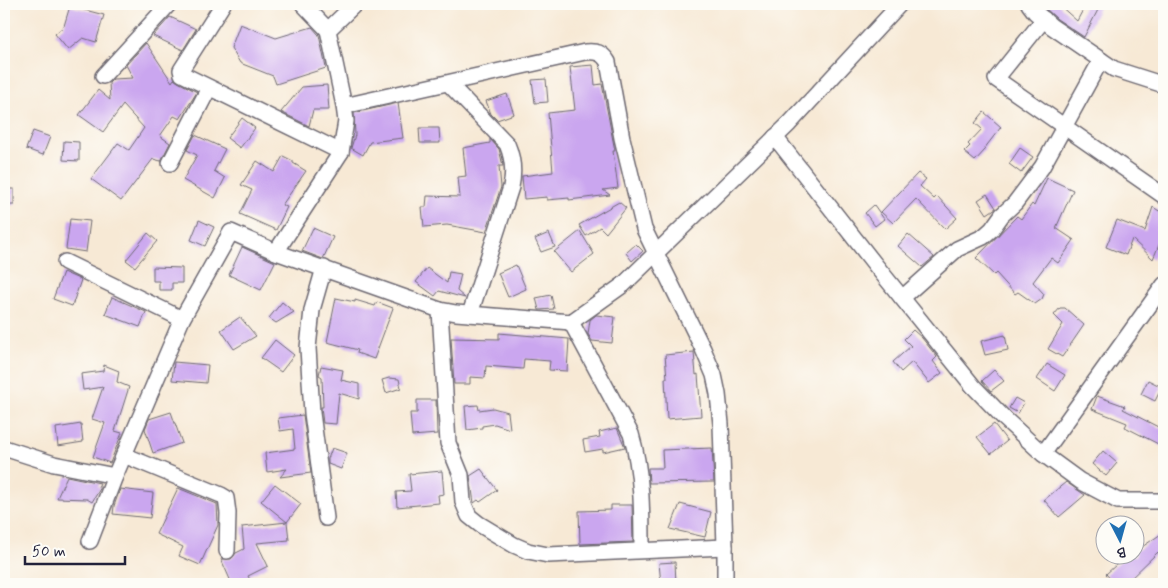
<svg xmlns="http://www.w3.org/2000/svg" width="1168" height="588" font-family="Mynerve,sans-serif">
<style>
.building{fill:#caa6ef}
.lines{fill:none;stroke-linecap:round;stroke-linejoin:round}
.minor-casing{stroke:#6d6871;stroke-width:18}
.minor{stroke:#fff;stroke-width:15}
</style>
<rect width="100%" height="100%" fill="#fdfcf7"/>
<filter id="ink" filterUnits="userSpaceOnUse"><feTurbulence type="fractalNoise" baseFrequency=".02" numOctaves="2"/><feDisplacementMap in="SourceGraphic" scale="10" xChannelSelector="R" yChannelSelector="G"/><feConvolveMatrix kernelMatrix="1 2 1 2 8 2 1 2 1" color-interpolation-filters="sRGB"/></filter>
<filter id="wash" filterUnits="userSpaceOnUse"><feTurbulence type="fractalNoise" baseFrequency=".0096" numOctaves="4" result="noise"/><feDisplacementMap in="SourceGraphic" scale="20" xChannelSelector="R" yChannelSelector="G"/><feGaussianBlur stdDeviation="1.12" result="paint"/><feColorMatrix in="noise" values="0 0 0 0 0 0 0 0 0 0 0 0 0 0 0 0 0 1.4 0 .05"/><feComposite in="paint" operator="in"/></filter>
<g filter="url(#wash)">
<rect width="100%" height="100%" fill="#f7e9d5"/>
<g id="blocks">
<g class="building">
<polygon points="1049,4 1058,4 1077,21 1086,4 1101,4 1084,37 1057,19 1045,8"/>
<polygon points="70,6 104,15 96,42 83,38 68,50 55,34 64,26"/>
<polygon points="170,17 196,29 183,50 153,36"/>
<polygon points="240,24 276,38 312,27 319,35 326,68 276,84 273,76 240,63 231,48"/>
<polygon points="146,43 172,82 174,79 178,82 197,92 180,119 174,116 160,136 170,143 161,161 153,159 121,201 91,179 118,143 129,150 144,128 123,105 103,132 79,115 98,90 110,100 109,83 113,79 133,78 126,65"/>
<polygon points="593,65 595,85 602,84 615,151 613,151 618,188 603,190 610,195 569,200 569,198 547,200 547,197 524,199 522,176 553,172 548,113 575,110 570,67"/>
<polygon points="546,79 548,102 535,103 532,80"/>
<polygon points="327,85 329,110 313,110 309,126 281,112 302,87"/>
<polygon points="507,94 514,114 497,120 491,114 486,101"/>
<polygon points="398,103 403,138 370,142 363,155 351,148 355,135 354,113"/>
<polygon points="984,112 1001,127 984,149 985,150 975,161 964,152 970,146 968,144 982,129 975,123"/>
<polygon points="242,118 255,128 240,148 227,138"/>
<polygon points="419,128 439,128 440,143 420,143"/>
<polygon points="33,131 50,137 43,155 26,149"/>
<polygon points="195,135 225,149 214,171 225,178 215,198 183,180 197,155 187,150"/>
<polygon points="490,139 499,149 503,166 499,166 501,187 486,232 447,225 424,227 422,207 426,207 427,196 460,197 458,177 466,176 463,148 490,143"/>
<polygon points="64,141 79,142 79,161 63,160"/>
<polygon points="1020,148 1033,157 1021,173 1009,164"/>
<polygon points="283,156 293,161 293,163 306,171 282,205 287,207 276,230 240,214 252,190 241,185 257,161 274,172"/>
<polygon points="918,173 926,179 920,186 934,199 937,196 957,218 945,229 916,199 893,223 881,212"/>
<polygon points="1047,178 1073,190 1056,228 1074,240 1058,263 1051,258 1033,282 1044,294 1042,299 1035,304 1018,292 1015,294 996,273 994,275 976,258 1017,216 1021,219 1032,204 1034,206"/>
<rect x="4" y="189" width="10" height="16"/>
<polygon points="987,194 996,208 987,214 978,200"/>
<polygon points="619,202 626,208 606,233 600,227 586,236 579,225"/>
<polygon points="874,205 884,219 875,226 865,213"/>
<polygon points="1153,207 1164,214 1164,233 1153,259 1132,239 1126,255 1106,247 1117,220 1145,231"/>
<polygon points="70,219 90,221 86,252 66,249"/>
<polygon points="199,220 214,227 205,246 191,240"/>
<polygon points="313,228 333,237 323,259 302,251"/>
<polygon points="580,231 594,254 571,272 554,252"/>
<polygon points="148,233 157,241 135,267 126,260"/>
<polygon points="549,233 555,247 541,252 535,239"/>
<polygon points="908,234 934,257 922,267 898,246"/>
<polygon points="636,244 643,251 632,261 626,253"/>
<polygon points="242,247 275,262 261,290 229,275"/>
<polygon points="516,265 526,289 508,297 498,273"/>
<polygon points="153,267 182,268 182,283 172,283 172,290 159,290 159,281 153,281"/>
<polygon points="427,268 447,283 449,272 461,274 457,291 465,298 439,291 435,296 416,282"/>
<polygon points="63,272 81,280 72,306 53,299"/>
<polygon points="551,295 554,309 539,310 536,298"/>
<polygon points="112,297 146,312 140,327 105,314"/>
<polygon points="336,298 355,302 355,300 375,306 377,302 393,308 374,359 357,353 358,350 327,342"/>
<polygon points="282,302 294,312 276,323 269,318"/>
<polygon points="1060,308 1065,308 1084,325 1062,357 1048,349 1063,324 1054,315"/>
<polygon points="596,315 615,317 612,343 592,341 588,334 590,320"/>
<polygon points="240,317 256,336 234,349 221,330"/>
<polygon points="913,330 922,338 937,357 933,361 942,373 929,383 912,362 901,372 893,362 911,346 904,339"/>
<polygon points="499,333 569,339 567,371 549,370 550,361 524,359 523,369 486,366 485,378 470,377 470,384 454,384 451,338 499,339"/>
<polygon points="1005,335 1008,350 985,355 981,341"/>
<polygon points="275,340 294,355 281,372 261,358"/>
<polygon points="694,352 696,375 698,374 701,416 667,419 665,378 667,378 665,355"/>
<polygon points="174,362 208,365 206,383 172,380"/>
<polygon points="1047,364 1065,375 1055,391 1037,379"/>
<polygon points="104,365 119,371 117,382 129,387 115,431 122,433 110,463 93,457 105,423 92,419 103,387 83,390 81,374 103,371"/>
<polygon points="321,366 343,370 341,380 359,384 359,399 339,393 336,424 323,423 321,407 323,407 322,377 319,375"/>
<polygon points="994,370 1004,381 991,391 982,381"/>
<polygon points="389,378 399,379 401,388 386,393 382,380"/>
<polygon points="1148,380 1162,387 1155,401 1141,394"/>
<polygon points="1097,396 1125,406 1123,409 1164,430 1164,447 1125,427 1127,423 1092,409"/>
<polygon points="1015,398 1024,403 1018,413 1009,408"/>
<polygon points="417,400 436,400 437,434 412,436 410,413 417,413"/>
<polygon points="478,405 479,410 493,408 508,412 510,429 495,424 482,426 482,428 467,430 465,406"/>
<polygon points="171,412 182,443 153,453 145,429 149,419"/>
<polygon points="303,415 311,473 280,477 287,469 267,472 265,453 295,449 293,429 280,431 278,418"/>
<polygon points="81,424 83,442 58,446 56,428"/>
<polygon points="994,424 1007,441 991,454 977,437"/>
<polygon points="617,428 625,447 603,452 603,449 585,452 583,440 600,437 599,432"/>
<polygon points="332,448 347,453 341,469 328,464 328,459"/>
<polygon points="712,448 714,482 649,483 648,468 663,468 662,450"/>
<polygon points="1103,451 1117,463 1106,476 1092,464"/>
<polygon points="481,469 497,490 480,502 478,500 474,503 470,476"/>
<polygon points="442,471 444,494 438,495 439,503 397,507 396,492 411,491 409,474"/>
<polygon points="67,476 100,483 98,487 101,487 92,502 87,499 57,498"/>
<polygon points="1066,482 1085,495 1059,517 1044,500"/>
<polygon points="275,484 301,504 287,522 261,501"/>
<polygon points="178,488 217,504 218,525 200,565 179,556 183,547 156,534"/>
<polygon points="120,489 153,493 150,518 113,514 114,506"/>
<polygon points="680,504 711,512 705,537 670,529"/>
<polygon points="611,505 632,505 633,542 580,544 579,511 611,510"/>
<polygon points="287,522 289,540 257,543 268,566 248,576 252,584 232,584 221,559 231,559 236,553 244,549 242,527"/>
<polygon points="1164,532 1164,564 1158,552 1125,584 1115,584 1106,574 1126,556 1136,556 1136,551"/>
<polygon points="675,562 676,584 661,584 659,563"/>
</g>
</g>
</g>
<g filter="url(#ink)">
<use href="#blocks" fill-opacity="0" stroke="#6d6871" stroke-width="1"/>
<g class="lines">
<g class="minor-casing">
<g id="minor">
<polyline points="223,4 181,70 182,74 341,152"/>
<polyline points="303,4 328,30"/>
<polyline points="355,4 328,30 344,106 346,121 341,152 276,252 440,310 456,313 571,322 623,285 789,124 900,4"/>
<polyline points="1029,4 1035,12 1051,26 1114,69 1164,85"/>
<polyline points="1044,19 996,79 1164,196"/>
<polyline points="103,76 169,4"/>
<path d="M449 84 507 144C513 158 514 173 511 187L470 314"/>
<path d="M344 106 585 52C596 51 602 52 608 62L622 138 644 229 703 349 714 375 718 394 721 424 725 547V584"/>
<polyline points="775,137 877,267 973,386 1005,419 1043,454 1080,481 1118,501 1164,501"/>
<polyline points="170,163 209,88"/>
<polyline points="65,262 182,319"/>
<polyline points="324,268 312,310 308,348 312,413 326,518"/>
<polyline points="902,298 957,249 983,237 992,229 1002,215 1015,203 1042,167 1101,60"/>
<polyline points="440,310 448,443 461,475 463,502 469,516 479,524 514,545 528,551 548,555 725,547"/>
<path d="M571 322 631 434C642 471 642 511 642 550"/>
<polyline points="4,448 54,464 115,476"/>
<polyline points="1043,454 1164,285"/>
<polyline points="124,455 221,495 226,498 228,513 227,551"/>
<polyline points="90,541 115,476 182,319 231,232 276,252"/>
</g>
</g>
<use href="#minor" class="minor"/>
</g>
</g>
<rect width="1168" height="588" fill="none" stroke="#fdfcf7" stroke-width="20"/>
<g transform="translate(1120 540) rotate(174)"><circle r="24" fill="#fdfcf7" stroke="#a5a5ac"/>
<path d="M0-4L9 19L0 12L-9 19Z" fill="#1f6fb2"/>
<text y="-8" font-size="14" font-weight="bold" text-anchor="middle" fill="#22223b">B</text>
</g>
<path d="M25 556v8h100v-8" fill="none" stroke="#22223b" stroke-width="2.5"/>
<text x="32" y="556" font-size="15" fill="#22223b" stroke="#fdfcf7" stroke-width="4" paint-order="stroke">50 m</text>
</svg>
